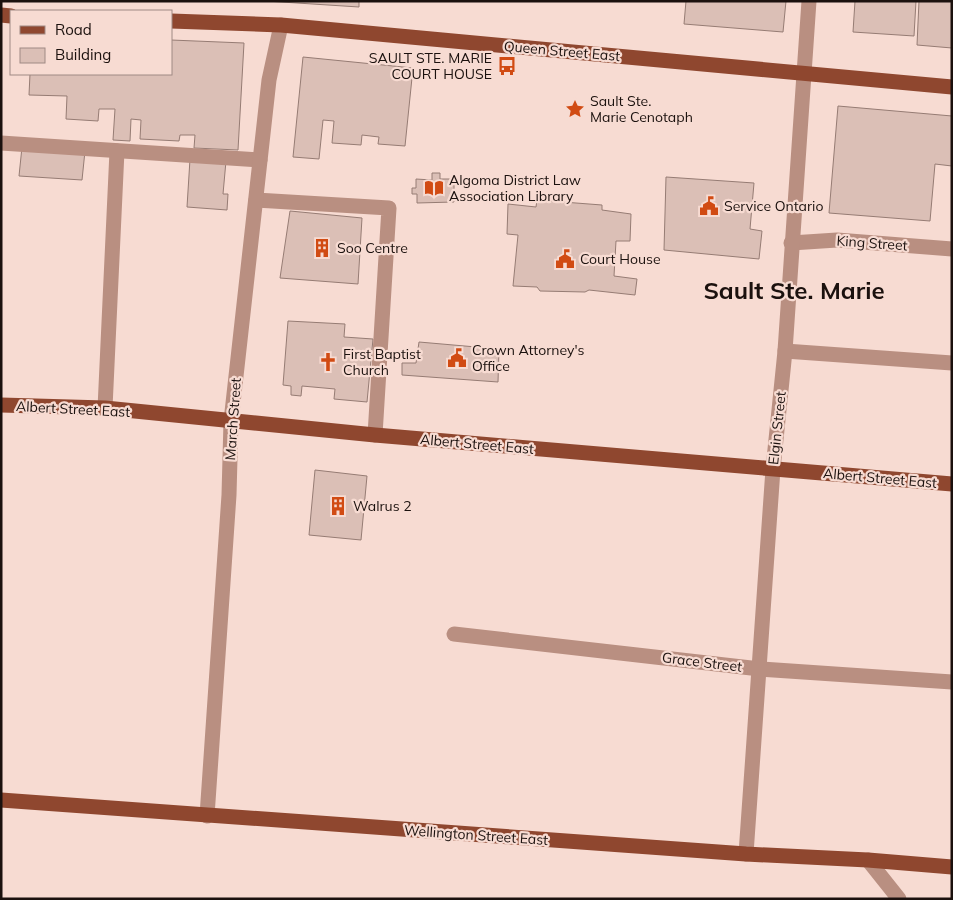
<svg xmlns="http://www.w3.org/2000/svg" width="953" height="900" font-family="Mulish,sans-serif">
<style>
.building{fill:#dbbfb6;stroke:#967c74}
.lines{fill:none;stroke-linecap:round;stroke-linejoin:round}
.minor{stroke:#b98f81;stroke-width:15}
.major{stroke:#8f472f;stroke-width:15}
.labels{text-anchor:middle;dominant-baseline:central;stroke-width:4.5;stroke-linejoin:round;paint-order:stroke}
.street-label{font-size:14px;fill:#1b110e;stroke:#f7dbd2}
.poi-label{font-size:14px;fill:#1b110e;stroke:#f7dbd2;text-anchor:start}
.town-label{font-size:24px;font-weight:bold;fill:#1b110e;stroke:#f7dbd2}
</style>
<rect width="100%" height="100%" fill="#f7dbd2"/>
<g class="building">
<polygon points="266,1 359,1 359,7"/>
<polygon points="686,1 786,1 783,32 684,24"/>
<polygon points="855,1 916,1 914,36 853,32"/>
<polygon points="919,1 952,1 952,48 917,45"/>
<polygon points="171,40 244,43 238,150 194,148 195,135 180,135 179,141 140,139 141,120 131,119 130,141 113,140 115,109 99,109 98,121 66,119 67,96 29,95 30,74 171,74"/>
<polygon points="303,57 413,68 405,146 378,144 379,137 362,135 361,145 332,143 334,121 323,120 319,159 293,157"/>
<polygon points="838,106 952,116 952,166 935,164 930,221 829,213"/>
<polygon points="22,147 85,151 82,180 19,176"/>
<polygon points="190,159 226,161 223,194 228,194 227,210 187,207"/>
<polygon points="432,173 440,173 440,179 454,179 454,202 417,203 417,194 412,194 412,188 416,188 416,179 432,180"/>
<polygon points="666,177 754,183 750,229 762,231 759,259 664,250"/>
<polygon points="537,200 602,205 602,210 631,214 630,241 616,241 614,276 637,279 635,295 589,290 585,292 540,291 537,287 513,286 518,235 507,234 508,204 536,207"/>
<polygon points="290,211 362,218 358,284 280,278"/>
<polygon points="288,321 345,324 344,337 373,339 367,402 334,399 335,389 302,386 301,396 291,395 291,386 283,385"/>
<polygon points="419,342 499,349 498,382 402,375 402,363 416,363"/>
<polygon points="315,470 367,476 361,540 309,535"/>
</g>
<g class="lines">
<g class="minor">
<polyline points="1,143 260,160"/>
<polyline points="256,200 389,208 375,435"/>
<polyline points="791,243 837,240 952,249"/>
<polyline points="785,351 952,363"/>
<polyline points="105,408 117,151"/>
<polyline points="454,634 760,669 952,682"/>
<polyline points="207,816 229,495 231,421 269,80 281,25"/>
<polyline points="746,854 773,469 785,351 809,1"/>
<polyline points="868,860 899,899"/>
</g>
<g class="major">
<polyline points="1,15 11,16"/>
<polyline points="171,21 281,25 952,87"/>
<polyline points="1,405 105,408 375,435 952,484"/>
<polyline points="1,800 746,854 868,860 952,867"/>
</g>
</g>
<defs>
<g id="bus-bare" transform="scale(1.5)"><path d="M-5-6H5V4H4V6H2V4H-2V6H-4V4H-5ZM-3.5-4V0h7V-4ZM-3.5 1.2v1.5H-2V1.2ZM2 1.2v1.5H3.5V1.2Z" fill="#d14b13" stroke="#f7dbd2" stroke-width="2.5" paint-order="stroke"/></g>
<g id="sight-bare" transform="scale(1.5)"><path d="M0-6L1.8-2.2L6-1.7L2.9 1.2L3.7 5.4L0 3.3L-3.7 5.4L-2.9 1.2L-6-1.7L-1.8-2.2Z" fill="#d14b13" stroke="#f7dbd2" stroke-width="2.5" paint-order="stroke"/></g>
<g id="library-bare" transform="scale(1.5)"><path d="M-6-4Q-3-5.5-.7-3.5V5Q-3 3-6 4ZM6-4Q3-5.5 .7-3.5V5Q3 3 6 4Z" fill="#d14b13" stroke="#f7dbd2" stroke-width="2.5" paint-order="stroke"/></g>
<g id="civic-bare" transform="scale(1.5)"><path d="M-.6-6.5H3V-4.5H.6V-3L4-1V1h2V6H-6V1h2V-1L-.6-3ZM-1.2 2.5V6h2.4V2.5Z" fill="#d14b13" stroke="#f7dbd2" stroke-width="2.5" paint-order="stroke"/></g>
<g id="building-bare" transform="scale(1.5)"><path d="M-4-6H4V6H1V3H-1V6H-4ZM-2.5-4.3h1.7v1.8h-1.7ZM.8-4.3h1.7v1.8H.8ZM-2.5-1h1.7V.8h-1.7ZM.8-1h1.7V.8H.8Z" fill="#d14b13" stroke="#f7dbd2" stroke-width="2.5" paint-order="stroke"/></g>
<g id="church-bare" transform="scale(1.5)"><path d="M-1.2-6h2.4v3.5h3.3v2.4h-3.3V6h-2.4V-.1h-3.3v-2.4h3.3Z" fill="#d14b13" stroke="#f7dbd2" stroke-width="2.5" paint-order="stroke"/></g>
</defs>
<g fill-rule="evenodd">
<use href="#bus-bare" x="507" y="66"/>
<use href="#sight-bare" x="575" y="109"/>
<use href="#library-bare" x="434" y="188"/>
<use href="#civic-bare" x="709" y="206"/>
<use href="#building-bare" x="322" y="248"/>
<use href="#civic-bare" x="565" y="259"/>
<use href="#civic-bare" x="457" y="358"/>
<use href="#church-bare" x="328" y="362"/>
<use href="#building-bare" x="338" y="506"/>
</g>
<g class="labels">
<g class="street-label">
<text transform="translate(562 51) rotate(5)">Queen Street East</text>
<text transform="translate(872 243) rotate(4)">King Street</text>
<text transform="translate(73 409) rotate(3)">Albert Street East</text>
<text transform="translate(233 419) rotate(-86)">March Street</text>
<text transform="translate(777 428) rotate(-84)">Elgin Street</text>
<text transform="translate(477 444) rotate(5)">Albert Street East</text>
<text transform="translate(880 478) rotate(5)">Albert Street East</text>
<text transform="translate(702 662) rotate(7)">Grace Street</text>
<text transform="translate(476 835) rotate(4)">Wellington Street East</text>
</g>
<g class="poi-label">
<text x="492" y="58" text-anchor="end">SAULT STE. MARIE<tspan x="492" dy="16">COURT HOUSE</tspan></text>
<text x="590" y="101">Sault Ste.<tspan x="590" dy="16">Marie Cenotaph</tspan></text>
<text x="449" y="180">Algoma District Law<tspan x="449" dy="16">Association Library</tspan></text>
<text x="724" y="206">Service Ontario</text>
<text x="337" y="248">Soo Centre</text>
<text x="580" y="259">Court House</text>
<text x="472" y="350">Crown Attorney's<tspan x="472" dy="16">Office</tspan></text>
<text x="343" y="354">First Baptist<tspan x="343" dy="16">Church</tspan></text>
<text x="353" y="506">Walrus 2</text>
</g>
<g class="town-label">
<text x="794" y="290">Sault Ste. Marie</text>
</g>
</g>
<rect width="953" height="900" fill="none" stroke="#1b110e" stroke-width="5"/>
<rect x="10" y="10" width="162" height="65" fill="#f7dbd2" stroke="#9f8a84"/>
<rect x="20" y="26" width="25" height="8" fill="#8f472f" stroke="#9f8a84"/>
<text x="55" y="35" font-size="15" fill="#1b110e">Road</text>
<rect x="20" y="48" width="25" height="15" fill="#dbbfb6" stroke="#9f8a84"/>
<text x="55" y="60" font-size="15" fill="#1b110e">Building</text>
</svg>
